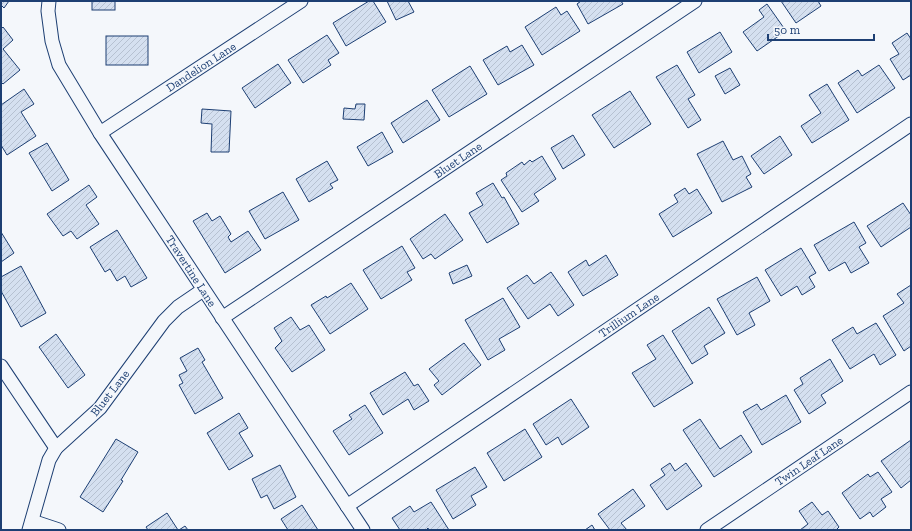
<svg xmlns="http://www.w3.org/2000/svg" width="912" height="531" font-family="'Zilla Slab',serif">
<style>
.building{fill:url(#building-hatch);stroke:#1d3f73}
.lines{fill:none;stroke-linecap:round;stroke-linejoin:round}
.street-casing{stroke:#1d3f73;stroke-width:15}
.street{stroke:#f4f7fb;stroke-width:13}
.labels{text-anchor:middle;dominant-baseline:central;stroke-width:3;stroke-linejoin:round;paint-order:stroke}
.street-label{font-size:12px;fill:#1d3f73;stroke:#f4f7fb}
</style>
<defs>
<pattern id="building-hatch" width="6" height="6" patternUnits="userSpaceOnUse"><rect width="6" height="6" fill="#d5e0f0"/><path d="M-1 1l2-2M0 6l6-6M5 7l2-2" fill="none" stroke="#b6c1d1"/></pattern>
</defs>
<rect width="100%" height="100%" fill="#f4f7fb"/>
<g class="building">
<polygon points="1,1 9,1 4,8 1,5"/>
<rect x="92" y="1" width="23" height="9"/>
<polygon points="369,1 373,1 386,22 346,46 333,23"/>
<polygon points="387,1 408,1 414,12 396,20"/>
<polygon points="581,1 621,1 623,4 588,24 577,4"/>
<polygon points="781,1 818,1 821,6 796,23"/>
<polygon points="767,4 786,31 757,51 743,32 764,17 759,10"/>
<polygon points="556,7 561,15 567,11 580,31 542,55 525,27"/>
<polygon points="3,27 13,40 3,49 20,70 3,84 1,82 1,29"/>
<polygon points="720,32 732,52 699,73 687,52"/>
<polygon points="907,33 911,39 911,75 903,80 890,59 899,54 892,43"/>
<polygon points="327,35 339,53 328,60 331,65 303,83 288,60"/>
<rect x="106" y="36" width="42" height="29"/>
<polygon points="522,45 534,65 498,85 483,60 507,46 510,52"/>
<polygon points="278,64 291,83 255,108 242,88"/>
<polygon points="677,65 695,95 688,99 701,120 688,128 656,77"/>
<polygon points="879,65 895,88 857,113 838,83 858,70 862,76"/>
<polygon points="470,66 487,94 449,117 432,90"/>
<polygon points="730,68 740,85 725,94 715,76"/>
<polygon points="827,84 849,120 812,143 801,126 821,113 809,95"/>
<polygon points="24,89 34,104 21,112 36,136 7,155 1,145 1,105"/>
<polygon points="630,91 651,124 614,148 592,115"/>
<polygon points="427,100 440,120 403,143 391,123"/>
<polygon points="356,104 365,104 364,120 343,119 344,108 355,109"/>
<polygon points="202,109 231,111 229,152 211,152 212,124 201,123"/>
<polygon points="382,132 393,152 368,166 357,147"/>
<polygon points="573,135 585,155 563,169 551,148"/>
<polygon points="780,136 792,155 764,174 751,156"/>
<polygon points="723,141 733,160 742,156 751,174 746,177 752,187 722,202 697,154"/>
<polygon points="47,143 69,180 52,191 29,153"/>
<polygon points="542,156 556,179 534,194 539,201 522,212 501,180 507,176 506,173 522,162 524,165 530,160 532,162"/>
<polygon points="327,161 338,180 330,184 333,188 309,202 296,179"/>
<polygon points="493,183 502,198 504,197 519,224 487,243 469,213 483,205 476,193"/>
<polygon points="89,185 97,197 86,205 99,224 77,239 71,231 63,236 47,214"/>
<polygon points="685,188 689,194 697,189 712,213 673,237 659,214 678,202 674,195"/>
<polygon points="283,192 299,220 265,239 249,211"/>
<polygon points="903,203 911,215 911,227 881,247 867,226"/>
<polygon points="207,213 212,221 220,216 231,234 228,237 231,242 248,231 261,250 225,273 193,221"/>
<polygon points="445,214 463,240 435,259 431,254 423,259 410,239"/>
<polygon points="854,222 866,243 859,247 869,263 851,273 845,262 829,271 814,245"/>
<polygon points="117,230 147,278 131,287 125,276 117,281 110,269 105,272 90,247"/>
<polygon points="1,232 14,253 1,262"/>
<polygon points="402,246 415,268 407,272 412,280 381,299 363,270"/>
<polygon points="801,248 816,273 809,277 815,287 802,295 797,286 781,296 765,270"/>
<polygon points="606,255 618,275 583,296 568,272 586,260 589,266"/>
<polygon points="467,265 472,276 453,284 449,273"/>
<polygon points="21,266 46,313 21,327 1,291 1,277"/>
<polygon points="551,272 574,305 558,316 550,304 528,319 507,288 527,275 534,284"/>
<polygon points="757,277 770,301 749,313 755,325 737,335 717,299"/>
<polygon points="351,283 368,309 330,334 311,305 326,296 327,298"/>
<polygon points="911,285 911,346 904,351 883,316 904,303 897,294"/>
<polygon points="503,298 520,327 499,339 505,350 488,360 465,320"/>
<polygon points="709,307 725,333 704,346 708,354 692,364 672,331"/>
<polygon points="291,317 300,330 309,325 325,350 292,372 275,348 282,341 274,328"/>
<polygon points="876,323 896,355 880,365 874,354 850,369 832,340 853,327 857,334"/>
<polygon points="56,334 85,375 68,388 39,347"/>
<polygon points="663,335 693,383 654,407 632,373 656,359 647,345"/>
<polygon points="464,343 481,365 442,395 434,385 439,381 429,369"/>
<polygon points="198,348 205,360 202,362 223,398 195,414 179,385 183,383 179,375 187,371 180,358"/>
<polygon points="830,359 843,381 821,395 826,403 809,414 794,390 803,384 800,378"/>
<polygon points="405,372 414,386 418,384 429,401 414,410 408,399 383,415 370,393"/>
<polygon points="786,395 801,422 762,445 743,412 757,404 761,410"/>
<polygon points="571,399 589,427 562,445 558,437 546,445 533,424"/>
<polygon points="365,405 383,433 349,455 333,431 352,419 349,415"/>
<polygon points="239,413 248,428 239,433 253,456 229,470 207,433"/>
<polygon points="700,419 720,449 741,435 752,452 714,477 683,430"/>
<polygon points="525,429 542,457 504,481 487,453"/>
<polygon points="116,439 138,452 121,480 123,481 103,512 80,497"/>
<polygon points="911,440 911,480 901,488 881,461"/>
<polygon points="670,463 675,471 686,463 702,486 667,510 650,485 665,475 661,469"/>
<polygon points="280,465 296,497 274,509 267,495 261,498 252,479"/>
<polygon points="475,467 487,487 471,496 476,505 453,519 436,490"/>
<polygon points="878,472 892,492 881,499 886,507 873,517 870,512 860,519 842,493 868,474 870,477"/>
<polygon points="633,489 645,506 621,523 627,530 610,530 598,514"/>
<polygon points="431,502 449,530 429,530 428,528 426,530 400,530 392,518 410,506 414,512"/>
<polygon points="812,502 822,515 828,511 839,527 836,530 800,530 808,524 799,511"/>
<polygon points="302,505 318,530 288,530 281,519"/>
<polygon points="167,513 178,530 148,530 146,527"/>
<polygon points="592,525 595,530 585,530"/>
<polygon points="185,526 188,530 179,530"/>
</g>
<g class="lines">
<g class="street-casing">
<g id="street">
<polyline points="49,1 48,11 52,41 59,65 100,133 363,530"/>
<polyline points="100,133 301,1"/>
<polyline points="222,318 695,1"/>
<polyline points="1,366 56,448"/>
<polyline points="347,506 911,124"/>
<polyline points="32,521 59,530"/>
<polyline points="29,530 49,460 56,448 100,408 164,321 178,307 203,290"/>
<polyline points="707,530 911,392"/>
</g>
</g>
<use href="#street" class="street"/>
</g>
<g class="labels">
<g class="street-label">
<text transform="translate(201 67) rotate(-33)">Dandelion Lane</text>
<text transform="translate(458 160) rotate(-34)">Bluet Lane</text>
<text transform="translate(191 271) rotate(57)">Travertine Lane</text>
<text transform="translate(629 315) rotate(-34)">Trillium Lane</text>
<text transform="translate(110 393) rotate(-52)">Bluet Lane</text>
<text transform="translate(809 461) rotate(-34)">Twin Leaf Lane</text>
</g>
</g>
<rect width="912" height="531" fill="none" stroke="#1d3f73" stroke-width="4"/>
<path d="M768 34v6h106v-6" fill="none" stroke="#1d3f73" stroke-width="2"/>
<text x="774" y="34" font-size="12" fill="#1d3f73" stroke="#f4f7fb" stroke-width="3" paint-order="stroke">50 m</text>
</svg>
